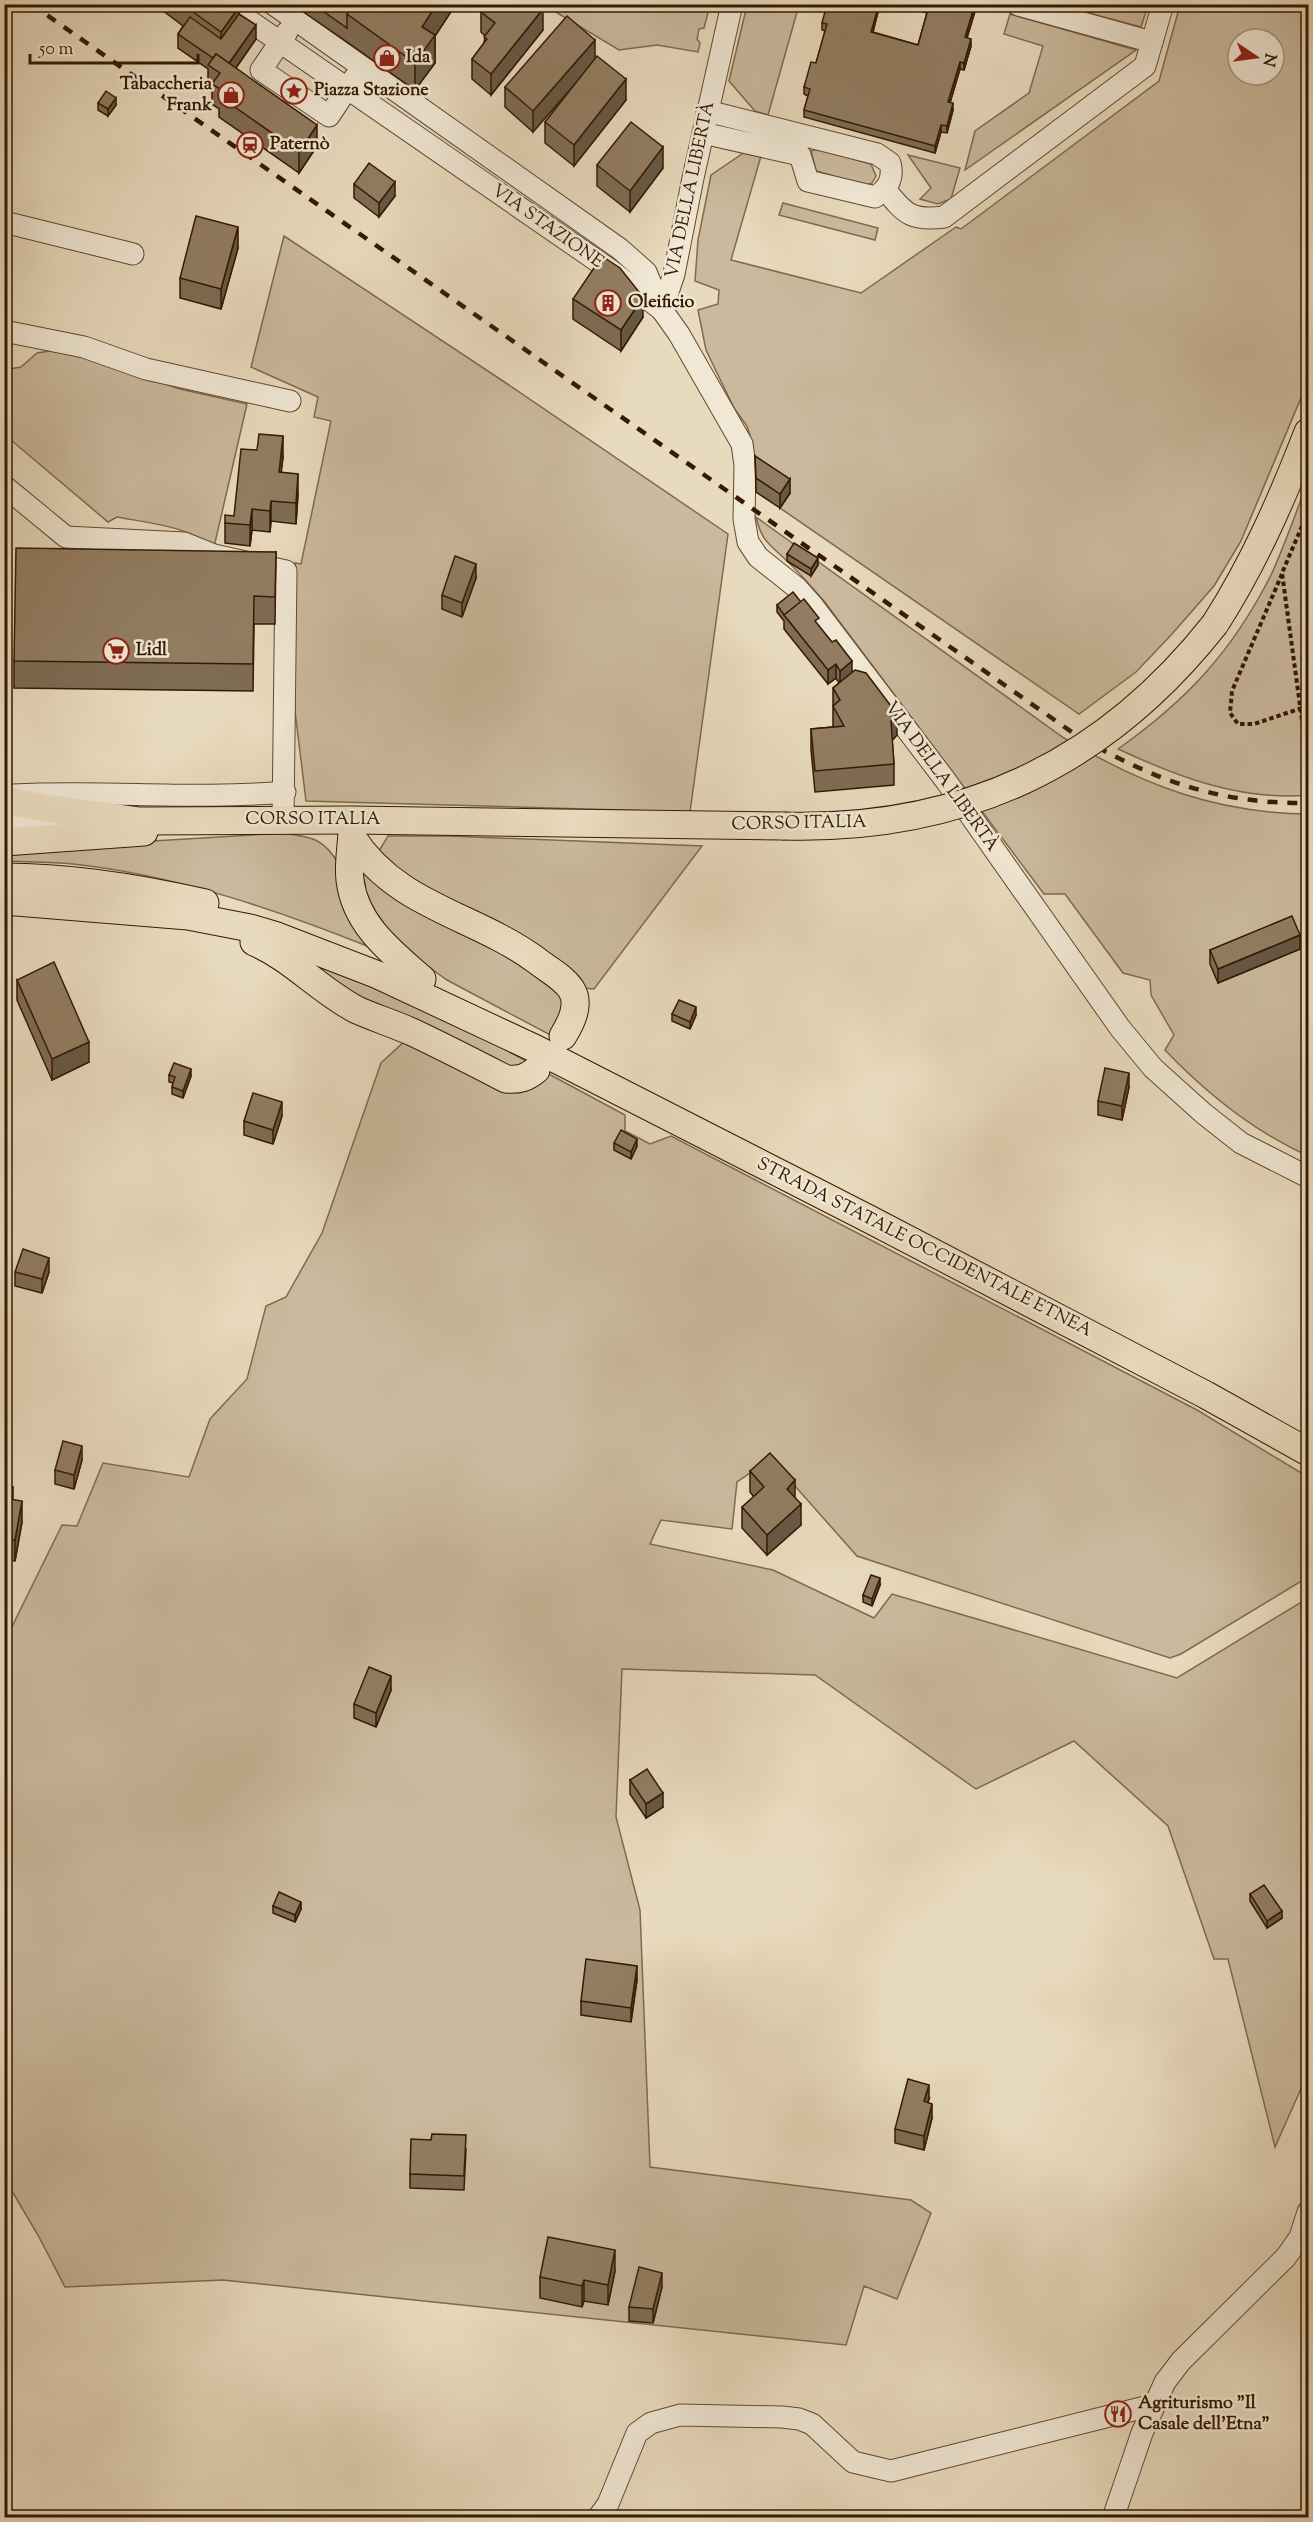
<svg xmlns="http://www.w3.org/2000/svg" width="1313" height="2522" font-family="'Sorts Mill Goudy',serif">
<style>
.green{fill:#cab99d;stroke:#80694e;stroke-width:1.5;fill-rule:evenodd}
.lines{fill:none;stroke-linecap:round;stroke-linejoin:round}
.minor-casing{stroke:#62492f;stroke-width:23}
.major-casing{stroke:#351900;stroke-width:29}
.path{stroke:#351900;stroke-width:4;stroke-dasharray:4.5 3;stroke-linecap:butt}
.minor{stroke:#f0e7d4;stroke-width:21}
.major{stroke:#e8dabd;stroke-width:27}
.rail{stroke:#351900;stroke-width:4.5;stroke-dasharray:10 10;stroke-linecap:butt}
.major-bridge-casing{stroke:#351900;stroke-width:29;stroke-linecap:butt}
.major-bridge{stroke:#e8dabd;stroke-width:27}
.wall{fill:#7e6c54;stroke:#351900;stroke-width:1.5}
.shaded-wall{fill:#665845;stroke:#351900;stroke-width:1.5}
.building{fill:#927d62;stroke:#351900;stroke-width:1.5}
.labels{text-anchor:middle;dominant-baseline:central;stroke-width:5;stroke-linejoin:round;paint-order:stroke}
.poi-label{font-size:18px;font-weight:bold;fill:#351900;stroke:#f0e7d4;text-anchor:start}
.street-label{font-size:18px;fill:#351900;stroke:#f0e7d4}
</style>
<rect width="100%" height="100%" fill="#e8dabd"/>
<filter id="stains"><feTurbulence type="fractalNoise" baseFrequency=".00333" numOctaves="4"/><feColorMatrix values="0 0 0 0 .2 0 0 0 0 .09 0 0 0 0 .02 0 0 0 .5 -.17"/></filter>
<radialGradient id="worn" r=".72"><stop offset=".6" stop-color="#630" stop-opacity="0"/><stop offset="1" stop-color="#630" stop-opacity=".3"/></radialGradient>
<g class="green">
<polygon points="544,5 710,5 704,28 699,29 697,39 700,43 698,52 657,45 619,50"/>
<polygon points="747,5 799,5 768,115 755,111 729,81"/>
<polygon points="1059,5 1148,5 1141,27"/>
<path d="M1180 5H1308V381L1241 541 1214 586 1172 634 1136 672 1079 714 780 508 790 493 755 470 753 445 747 426 734 408 706 350 698 310 718 304 719 290 695 281 698 240 711 175 745 152 761 156 731 260 861 293 956 227 961 229 1159 81ZM1238 39H1274V75H1238Z"/>
<polygon points="1010,14 1136,50 965,170 975,131 1029,93 1043,46 1004,34"/>
<polygon points="818,149 871,164 876,176 872,183 866,185 816,171 811,151"/>
<polygon points="908,155 960,168 951,199 938,204 920,199 931,188"/>
<polygon points="783,203 878,228 875,240 779,215"/>
<polygon points="284,236 503,381 728,534 690,812 306,801 294,703 290,645 295,563 301,564 331,421 314,417 318,397 251,367"/>
<path d="M56 350 79 355 180 389 247 404 214 547C187 526 149 523 117 517L108 522 5 435 4 370 21 367 37 353Z"/>
<path d="M1308 481V795C1241 801 1178 777 1118 749 1187 700 1232 652 1271 575 1285 545 1296 512 1308 481Z"/>
<path d="M756 517 1064 738C1142 785 1216 813 1308 814V1156C1253 1131 1207 1094 1165 1050L1174 1035 1151 995 1150 980 1123 973 1065 894H1044L824 601C812 588 801 574 788 562 771 545 762 543 756 517Z"/>
<path d="M283 833C312 837 323 838 339 864L372 948C278 910 175 875 73 864 50 862 27 862 5 861V850Z"/>
<polygon points="388,836 448,836 702,846 594,989 583,988 408,886 379,851"/>
<polygon points="362,872 366,872 523,958 568,1003 554,1037 447,980 393,941 374,924 360,877"/>
<polygon points="294,957 430,1009 532,1064 513,1071 387,1015"/>
<polygon points="405,1041 507,1091 520,1093 547,1073 625,1115 625,1131 650,1144 671,1136 1197,1410 1308,1477 1308,1577 1181,1654 1170,1658 857,1556 771,1459 737,1482 732,1529 661,1520 650,1544 773,1570 874,1618 892,1594 1177,1678 1308,1598 1308,2073 1275,2147 1228,1959 1214,1959 1168,1826 1074,1741 976,1789 815,1675 622,1669 616,1817 640,1910 650,2167 911,2200 931,2213 897,2299 864,2286 846,2345 223,2280 65,2287 39,2237 5,2179 4,2026 9,1988 4,1963 4,1643 62,1525 77,1526 103,1463 189,1477 210,1419 247,1379 266,1306 286,1297 322,1233 381,1063"/>
</g>
<g class="lines">
<g class="minor-casing">
<g id="minor">
<polyline points="225,4 613,272 662,310"/>
<polyline points="273,4 620,249 646,272 662,310"/>
<polyline points="732,4 693,178 674,274 662,310 679,334 742,444 745,465 744,519 748,542 758,557 797,588 813,606 946,781 1120,1028 1153,1068 1203,1113 1241,1143 1308,1177"/>
<polyline points="1018,5 1152,42"/>
<polyline points="287,32 261,70 329,116 355,77"/>
<path d="M703 133 800 155 808 181 875 197C888 189 894 178 890 163L877 154 707 111"/>
<path d="M886 190C905 215 913 221 944 217L1145 66 1163 4"/>
<polyline points="4,222 133,254"/>
<polyline points="4,331 84,347 146,369 290,401"/>
<polyline points="4,486 66,537 184,543 214,555 286,571 283,820"/>
<path d="M13 795C103 790 195 800 285 792"/>
<polyline points="4,822 76,821"/>
<polyline points="598,2518 608,2504 637,2433 651,2423 680,2415 782,2417 799,2419 812,2424 853,2462 891,2471 1153,2405"/>
<polyline points="1113,2518 1142,2433 1165,2382 1181,2361 1286,2257 1300,2237 1308,2212"/>
</g>
</g>
<g class="major-casing">
<g id="major">
<path d="M1215 624C1254 563 1282 499 1308 432"/>
<polyline points="4,798 17,803 46,808 140,821 352,820 783,826"/>
<path d="M352 833C351 849 348 865 350 880 355 924 391 952 422 979"/>
<path d="M352 837C397 907 473 914 536 960 547 969 563 977 571 989 581 1004 571 1023 563 1036"/>
<polyline points="4,842 144,832"/>
<path d="M4 877C73 877 139 888 205 903"/>
<polyline points="4,901 188,916 250,928 277,936 378,975 536,1049 869,1219 1206,1395 1308,1452"/>
<path d="M254 942C292 958 320 991 357 1010 375 1018 394 1024 412 1032 444 1047 475 1063 506 1079 520 1080 526 1078 536 1070"/>
</g>
</g>
<g class="path">
<polyline points="1308,512 1282,573 1304,735 1308,736"/>
<polyline points="1282,574 1232,691 1230,713 1238,724 1254,724 1308,706"/>
<polyline points="4,575 6,575"/>
</g>
<use href="#minor" class="minor"/>
<use href="#major" class="major"/>
<path class="rail" d="M31 4 1076 735C1153 780 1218 804 1308 803"/>
<g class="major-bridge-casing">
<path id="major-bridge" d="M783 826C962 831 1104 765 1215 624"/>
</g>
<use href="#major-bridge" class="major-bridge"/>
</g>
<g class="wall">
<polygon points="154,4 236,4 239,14 256,39 236,68 317,146 299,173 219,117 219,109 212,104 212,89 208,86 208,69 178,48 178,34 183,26"/>
<polygon points="292,4 456,4 435,36 435,63 415,90 347,42"/>
<polygon points="463,4 477,4 472,11"/>
<polygon points="880,4 873,32 918,45 927,13 896,4 984,4 983,6 977,5 967,38 971,46 964,70 960,69 950,103 953,110 947,133 941,132 935,153 804,117 804,110 808,96 804,94 804,87 816,63 825,31 822,30 822,23"/>
<polygon points="481,12 543,30 491,95 472,79 472,59 484,43 485,36 481,32"/>
<polygon points="595,60 626,100 574,166 545,143 545,122 584,73 533,132 505,107 505,87"/>
<polygon points="98,103 116,105 108,116 98,110"/>
<polygon points="597,165 663,168 630,212 597,186"/>
<polygon points="354,184 395,196 379,217 354,198"/>
<polygon points="238,248 221,309 180,298 180,278"/>
<polygon points="573,299 643,317 621,351 573,319"/>
<polygon points="755,456 790,493 780,508 756,492"/>
<polygon points="283,457 281,472 298,494 296,524 271,521 270,532 252,530 250,546 225,543 225,523 234,516"/>
<polygon points="276,552 275,624 254,624 253,691 14,688 14,661"/>
<polygon points="787,554 818,565 811,576 787,561"/>
<polygon points="476,578 462,617 442,609 442,595"/>
<polygon points="777,605 819,626 897,735 892,740 894,764 894,785 815,792 811,750 811,729 833,727 833,688 839,683 836,678 828,684 784,629 784,621 777,612"/>
<polygon points="1300,949 1218,983 1210,964 1210,950"/>
<polygon points="1308,958 1308,978 1306,973 1306,959"/>
<polygon points="17,980 89,1062 52,1080 17,1000"/>
<polygon points="672,1014 696,1015 690,1029 672,1021"/>
<polygon points="169,1075 191,1076 183,1098 172,1094 172,1087 173,1083 169,1082"/>
<polygon points="1129,1087 1122,1120 1098,1115 1098,1101"/>
<polygon points="282,1116 273,1144 244,1135 244,1121"/>
<polygon points="614,1143 637,1146 631,1159 614,1150"/>
<polygon points="15,1272 49,1272 42,1293 15,1286"/>
<polygon points="82,1460 74,1489 55,1484 55,1470"/>
<polygon points="4,1467 7,1482 5,1486 13,1500 22,1522 15,1561 4,1559"/>
<polygon points="750,1471 795,1498 801,1525 767,1555 742,1528 742,1507 754,1497 750,1492"/>
<polygon points="880,1585 872,1606 863,1602 863,1595"/>
<polygon points="391,1690 376,1727 354,1718 354,1704"/>
<polygon points="630,1780 663,1807 646,1818 630,1794"/>
<polygon points="1250,1894 1282,1918 1267,1928 1250,1901"/>
<polygon points="273,1906 301,1909 295,1922 273,1913"/>
<polygon points="637,1980 631,2022 581,2015 581,2001"/>
<polygon points="929,2099 928,2102 932,2118 924,2150 895,2143 895,2129"/>
<polygon points="431,2140 466,2149 464,2190 410,2188 410,2174"/>
<polygon points="615,2271 608,2305 584,2301 582,2307 540,2298 540,2277"/>
<polygon points="662,2287 653,2323 629,2321 629,2307"/>
</g>
<g class="shaded-wall">
<polygon points="437,4 456,4 435,36 435,63 415,90 415,63 422,27"/>
<polygon points="472,4 477,4 472,11"/>
<polygon points="879,4 880,4 871,39 871,32"/>
<polygon points="975,4 977,4 965,44 965,37"/>
<polygon points="239,7 239,28 221,53 221,32"/>
<polygon points="543,9 543,30 491,95 491,74"/>
<polygon points="256,25 256,39 226,82 226,68"/>
<polygon points="971,39 971,46 964,70 964,63"/>
<polygon points="595,40 595,61 533,132 533,111"/>
<polygon points="960,62 960,69 948,109 948,102"/>
<polygon points="626,79 626,100 574,166 574,145"/>
<polygon points="116,98 116,105 108,116 108,109"/>
<polygon points="953,103 953,110 947,133 947,126"/>
<polygon points="317,125 317,146 299,173 299,152"/>
<polygon points="941,125 941,132 935,153 935,146"/>
<polygon points="663,147 663,168 630,212 630,191"/>
<polygon points="395,182 395,196 379,217 379,203"/>
<polygon points="238,227 238,248 221,309 221,289"/>
<polygon points="643,297 643,317 621,351 621,330"/>
<polygon points="283,436 283,457 279,492 279,472"/>
<polygon points="298,474 298,494 296,524 296,503"/>
<polygon points="790,479 790,493 780,508 780,494"/>
<polygon points="271,501 271,521 270,532 270,511"/>
<polygon points="252,509 252,530 250,546 250,525"/>
<polygon points="818,558 818,565 811,576 811,569"/>
<polygon points="476,564 476,578 462,617 462,603"/>
<polygon points="852,661 852,675 840,685 840,671"/>
<polygon points="836,664 836,678 828,684 828,670"/>
<polygon points="897,714 897,735 891,742 891,721"/>
<polygon points="1300,935 1300,949 1218,983 1218,969"/>
<polygon points="696,1007 696,1015 690,1029 690,1022"/>
<polygon points="89,1042 89,1062 52,1080 52,1059"/>
<polygon points="191,1069 191,1076 183,1098 183,1091"/>
<polygon points="1129,1073 1129,1087 1122,1120 1122,1106"/>
<polygon points="282,1102 282,1116 273,1144 273,1130"/>
<polygon points="637,1139 637,1146 631,1159 631,1152"/>
<polygon points="49,1258 49,1272 42,1293 42,1279"/>
<polygon points="82,1446 82,1460 74,1489 74,1475"/>
<polygon points="7,1468 7,1482 4,1489 4,1475"/>
<polygon points="795,1480 795,1501 787,1489"/>
<polygon points="13,1487 13,1501 7,1505"/>
<polygon points="22,1501 22,1522 15,1561 15,1540"/>
<polygon points="801,1504 801,1525 767,1555 767,1535"/>
<polygon points="880,1578 880,1585 872,1606 872,1599"/>
<polygon points="391,1676 391,1690 376,1727 376,1713"/>
<polygon points="663,1793 663,1807 646,1818 646,1804"/>
<polygon points="301,1902 301,1909 295,1922 295,1915"/>
<polygon points="1282,1911 1282,1918 1267,1928 1267,1921"/>
<polygon points="637,1966 637,1980 631,2022 631,2008"/>
<polygon points="929,2085 929,2099 924,2115 924,2101"/>
<polygon points="932,2104 932,2118 924,2150 924,2136"/>
<polygon points="615,2250 615,2271 608,2305 608,2285"/>
<polygon points="662,2273 662,2287 653,2323 653,2309"/>
<polygon points="584,2280 584,2301 582,2307 582,2286"/>
</g>
<g class="building">
<polygon points="182,4 236,4 239,7 221,32"/>
<polygon points="313,4 354,4 347,14 347,28"/>
<polygon points="354,4 437,4 422,27 435,35 415,63 347,14"/>
<polygon points="487,4 538,4 543,9 491,74 472,59 487,39 484,37 495,23 481,12"/>
<polygon points="827,4 879,4 871,32 918,45 929,6 922,4 975,4 965,37 971,39 964,63 960,62 948,102 953,103 947,126 941,125 935,146 804,110 810,89 804,87 811,62 816,63 827,24 822,23"/>
<polygon points="239,14 256,25 229,63 216,54 213,58 178,34 190,17 221,39"/>
<polygon points="567,16 595,40 533,111 505,87"/>
<polygon points="216,54 317,125 299,152 219,96 222,90 212,84 220,73 208,65"/>
<polygon points="597,56 626,79 574,145 545,122"/>
<polygon points="106,91 116,98 108,109 98,103"/>
<polygon points="631,122 663,147 630,191 597,165"/>
<polygon points="369,163 395,182 379,203 354,184"/>
<polygon points="196,216 238,227 221,289 180,278"/>
<polygon points="602,256 620,268 643,297 621,330 573,299"/>
<polygon points="259,434 283,436 279,472 298,474 296,503 271,501 270,511 252,509 250,525 225,523 225,515 234,516 241,449 257,450"/>
<polygon points="755,456 790,479 780,494 756,478"/>
<polygon points="794,543 818,558 811,569 787,554"/>
<polygon points="16,548 276,552 275,597 254,596 253,664 14,661"/>
<polygon points="455,556 476,564 462,603 442,595"/>
<polygon points="793,592 801,602 784,615 777,605"/>
<polygon points="804,599 819,618 815,621 832,642 836,640 852,661 840,671 836,664 828,670 784,615"/>
<polygon points="855,670 866,673 897,714 891,721 894,764 815,771 811,729 844,726 833,706 840,700 833,688"/>
<polygon points="1292,916 1300,935 1218,969 1210,950"/>
<polygon points="54,962 89,1042 52,1059 17,980"/>
<polygon points="679,1000 696,1007 690,1022 672,1014"/>
<polygon points="174,1063 191,1069 183,1091 172,1087 175,1077 169,1075"/>
<polygon points="1105,1068 1129,1073 1122,1106 1098,1101"/>
<polygon points="253,1093 282,1102 273,1130 244,1121"/>
<polygon points="621,1130 637,1139 631,1152 614,1143"/>
<polygon points="23,1249 49,1258 42,1279 15,1272"/>
<polygon points="63,1441 82,1446 74,1475 55,1470"/>
<polygon points="770,1453 795,1480 787,1489 801,1504 767,1535 742,1507 764,1487 750,1471"/>
<polygon points="4,1486 13,1487 9,1499 4,1498"/>
<polygon points="4,1498 22,1501 15,1540 4,1539"/>
<polygon points="871,1575 880,1578 872,1599 863,1595"/>
<polygon points="369,1667 391,1676 376,1713 354,1704"/>
<polygon points="647,1769 663,1793 646,1804 630,1780"/>
<polygon points="1264,1885 1282,1911 1267,1921 1250,1894"/>
<polygon points="279,1892 301,1902 295,1915 273,1906"/>
<polygon points="586,1959 637,1966 631,2008 581,2001"/>
<polygon points="908,2079 929,2085 924,2101 932,2104 924,2136 895,2129"/>
<polygon points="432,2134 466,2135 464,2176 410,2174 411,2139 431,2140"/>
<polygon points="548,2237 615,2250 608,2285 584,2280 582,2286 540,2277"/>
<polygon points="639,2267 662,2273 653,2309 629,2307"/>
</g>
<defs>
<g id="shop-ring" transform="scale(1.35)"><circle r="9.5" fill="#f0e7d4" stroke="#8f2418" stroke-width="1.5"/><path d="M-5-2.5h2.3a2.7 3.5 0 0 1 5.4 0H5L5.5 6h-11ZM-1.5-2.5h3a1.5 2.3 0 0 0-3 0Z" fill="#8f2418"/></g>
<g id="sight-ring" transform="scale(1.35)"><circle r="9.5" fill="#f0e7d4" stroke="#8f2418" stroke-width="1.5"/><path d="M0-6L1.8-2.2L6-1.7L2.9 1.2L3.7 5.4L0 3.3L-3.7 5.4L-2.9 1.2L-6-1.7L-1.8-2.2Z" fill="#8f2418"/></g>
<g id="station-ring" transform="scale(1.35)"><circle r="9.5" fill="#f0e7d4" stroke="#8f2418" stroke-width="1.5"/><path d="M-3-6H3Q5-6 5-4V2Q5 4 3 4L4.5 6H3L1.5 4h-3L-3 6H-4.5L-3 4Q-5 4-5 2V-4Q-5-6-3-6ZM-3.5-4v3h7v-3ZM-3.5 1v1.5H-2V1ZM2 1v1.5H3.5V1Z" fill="#8f2418"/></g>
<g id="building-ring" transform="scale(1.35)"><circle r="9.5" fill="#f0e7d4" stroke="#8f2418" stroke-width="1.5"/><path d="M-4-6H4V6H1V3H-1V6H-4ZM-2.5-4.3h1.7v1.8h-1.7ZM.8-4.3h1.7v1.8H.8ZM-2.5-1h1.7V.8h-1.7ZM.8-1h1.7V.8H.8Z" fill="#8f2418"/></g>
<g id="supermarket-ring" transform="scale(1.35)"><circle r="9.5" fill="#f0e7d4" stroke="#8f2418" stroke-width="1.5"/><path d="M-6-5.5h2.5l.6 2H6L4.5 2H-2.5L-4.4-4H-6ZM-1.5 3.2a1.3 1.3 0 1 0 .1 0ZM3 3.2a1.3 1.3 0 1 0 .1 0Z" fill="#8f2418"/></g>
<g id="restaurant-ring" transform="scale(1.35)"><circle r="9.5" fill="#f0e7d4" stroke="#8f2418" stroke-width="1.5"/><path d="M-5-6h1v4h1v-4h1v4h1v-4h1v5L-1.5 .5V6h-2V.5L-5-1ZM5-6V6H3V1.5H1.5Q1.5-4 5-6Z" fill="#8f2418"/></g>
</defs>
<g fill-rule="evenodd">
<use href="#shop-ring" x="387" y="58"/>
<use href="#sight-ring" x="294" y="91"/>
<use href="#shop-ring" x="231" y="95"/>
<use href="#station-ring" x="250" y="145"/>
<use href="#building-ring" x="608" y="303"/>
<use href="#supermarket-ring" x="116" y="651"/>
<use href="#restaurant-ring" x="1118" y="2414"/>
</g>
<g class="labels">
<g class="poi-label">
<text x="406" y="58">Ida</text>
<text x="212" y="85" text-anchor="end">Tabaccheria<tspan x="212" dy="21">Frank</tspan></text>
<text x="314" y="91">Piazza Stazione</text>
<text x="270" y="145">Paternò</text>
<text x="628" y="303">Oleificio</text>
<text x="136" y="651">Lidl</text>
<text x="1138" y="2404">Agriturismo "Il<tspan x="1138" dy="21">Casale dell'Etna"</tspan></text>
</g>
<g class="street-label">
<text transform="translate(691 190) rotate(-78)">VIA DELLA LIBERTÀ</text>
<text transform="translate(547 227) rotate(35)">VIA STAZIONE</text>
<text transform="translate(941 777) rotate(54)">VIA DELLA LIBERTÀ</text>
<text x="313" y="820">CORSO ITALIA</text>
<text transform="translate(799 824) rotate(-1)">CORSO ITALIA</text>
<text transform="translate(924 1248) rotate(27)">STRADA STATALE OCCIDENTALE ETNEA</text>
</g>
</g>
<rect width="1313" height="2522" fill="none" stroke="#e8dabd" stroke-width="24"/>
<rect x="6" y="6" width="1301" height="2510" fill="none" stroke="#351900" stroke-width="3"/>
<rect x="12" y="12" width="1289" height="2498" fill="none" stroke="#351900" stroke-width="1.5"/>
<g transform="translate(1256 57) rotate(103)"><circle r="28" fill="#f0e7d4" stroke="#a5957f" stroke-width="1.5"/>
<path d="M0-4.5L10 22L0 15L-10 22Z" fill="#8f2418"/>
<text y="-9" font-size="16" font-weight="bold" text-anchor="middle" fill="#351900">N</text>
</g>
<path d="M30 54v9h168v-9" fill="none" stroke="#351900" stroke-width="3"/>
<text x="39" y="54" font-size="18" fill="#351900" stroke="#f0e7d4" stroke-width="4.5" paint-order="stroke">50 m</text>
<rect width="100%" height="100%" filter="url(#stains)"/>
<rect width="100%" height="100%" fill="url(#worn)"/>
</svg>
